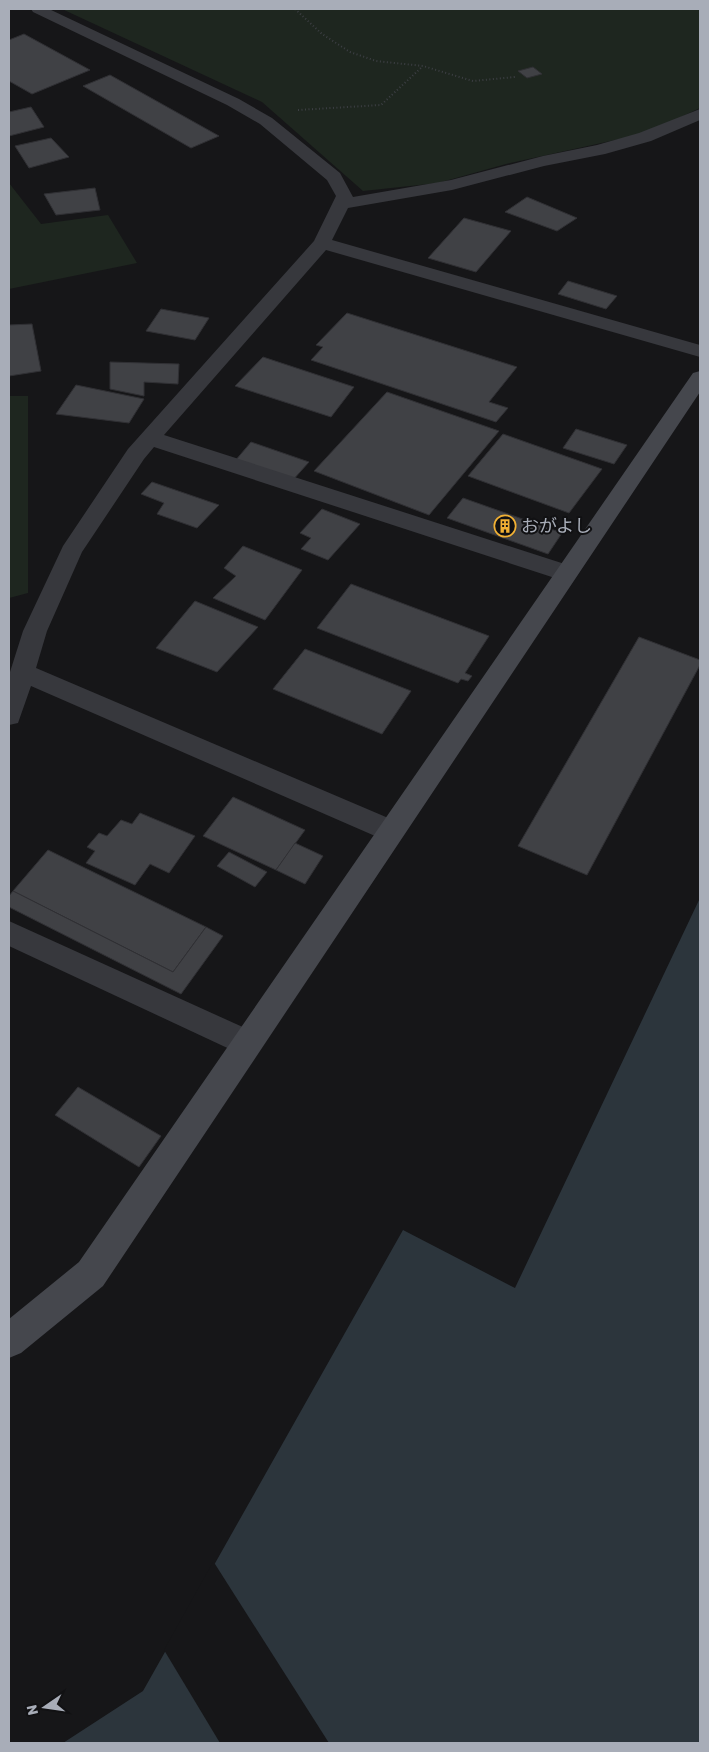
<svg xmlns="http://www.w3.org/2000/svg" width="709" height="1752" font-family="Rubik,'Noto Sans JP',sans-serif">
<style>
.green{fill:#1e261f}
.water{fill:#2c353c}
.pier{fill:#161618}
.building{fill:#404145;stroke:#303034}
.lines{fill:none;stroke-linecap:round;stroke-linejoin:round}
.path{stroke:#3d3f44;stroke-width:2;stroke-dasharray:1 2.5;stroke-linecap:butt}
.street{fill:#37383d;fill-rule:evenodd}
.secondary{fill:#45474d;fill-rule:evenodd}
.labels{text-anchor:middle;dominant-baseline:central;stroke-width:4;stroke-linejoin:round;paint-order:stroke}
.poi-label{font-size:18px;fill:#a8adb8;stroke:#111113;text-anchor:start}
</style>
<rect width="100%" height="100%" fill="#161618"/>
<g class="green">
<polygon points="62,9 568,9 576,10 700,9 700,108 647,133 506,164 438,183 363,191 262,102"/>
<polygon points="9,183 41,224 108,215 137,263 9,289"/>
<polygon points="9,396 28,396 28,593 9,598"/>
</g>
<polygon class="water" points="700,898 700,1743 63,1743 143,1691 403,1230 515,1288"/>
<polygon class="pier" points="213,1562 215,1564 329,1743 220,1743 164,1650"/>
<g class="building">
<polygon points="24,34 90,70 32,94 9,81 9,40"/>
<polygon points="533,67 542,74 527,78 518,71"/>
<polygon points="110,75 219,136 191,148 83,86"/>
<polygon points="31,107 44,127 9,136 9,112"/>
<polygon points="51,138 69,157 29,168 15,146"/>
<polygon points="95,188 100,210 56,215 44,194"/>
<polygon points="527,197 577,218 557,231 505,212"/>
<polygon points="464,218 511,231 476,272 428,258"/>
<polygon points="568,281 617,296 606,309 558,294"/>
<polygon points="161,309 209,318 195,340 146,331"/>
<polygon points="347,313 517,367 489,402 508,408 496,422 311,360 323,347 316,345"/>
<polygon points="32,324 41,371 9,376 9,325"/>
<polygon points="263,357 354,387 331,417 235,386"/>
<polygon points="110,362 179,364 178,384 144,382 144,396 110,389"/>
<polygon points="76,385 144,399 129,423 56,414"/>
<polygon points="387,392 499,431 429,515 314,471"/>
<polygon points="576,429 627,445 614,464 563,448"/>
<polygon points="503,434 602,469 569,513 468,476"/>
<polygon points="251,442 309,462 292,481 235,461"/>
<polygon points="152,482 219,505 197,528 157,514 164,503 141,494"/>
<polygon points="463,498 562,533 548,554 447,518"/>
<polygon points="322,509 360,524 328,560 301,549 311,538 300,533"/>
<polygon points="243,546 302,570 265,620 213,598 236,576 224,568"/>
<polygon points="351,584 489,636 465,673 472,676 468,681 461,679 458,683 317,628"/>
<polygon points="195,601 258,627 217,672 156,648"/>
<polygon points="639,637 700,660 700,665 587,875 518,846"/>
<polygon points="305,649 411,691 382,734 273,689"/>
<polygon points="233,797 305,830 276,870 203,836"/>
<polygon points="140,813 195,836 169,873 150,864 135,885 86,863 95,851 87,847 99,833 107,836 121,820 132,824"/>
<polygon points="295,843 323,856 305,884 276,870"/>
<polygon points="48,850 206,927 173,972 13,891"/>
<polygon points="229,852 267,872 255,887 217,866"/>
<polygon points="13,891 173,972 206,927 223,936 181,994 9,907 9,896"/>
<polygon points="78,1087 161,1136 139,1167 55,1115"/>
</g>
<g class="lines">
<g class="path">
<polyline points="295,9 322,34 350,52 376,61 423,66 473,81 515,77"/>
<polyline points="298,110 381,105 422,67"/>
</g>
<g class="street">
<polygon points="31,9 49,9 239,99 272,118 340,173 353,197 451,180 543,156 597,145 639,133 700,109 700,120 651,141 605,154 544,166 452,190 348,208 332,240 700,345 700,357 326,250 164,435 574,567 578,573 574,579 566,581 558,579 154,447 144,459 82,552 47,631 36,668 400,823 404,831 400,839 391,842 382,839 31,686 18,723 9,725 10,672 23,631 63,546 128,449 314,241 336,196 327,180 260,124 227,105 33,12"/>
<polygon points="9,921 258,1034 262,1043 258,1052 247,1056 236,1052 9,946"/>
</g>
<polygon class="secondary" points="700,371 700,392 103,1286 21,1353 9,1358 9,1319 79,1262 693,373"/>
</g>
<defs>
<g id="building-ring" transform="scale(1.125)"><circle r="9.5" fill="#111113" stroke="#f2b134" stroke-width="1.5"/><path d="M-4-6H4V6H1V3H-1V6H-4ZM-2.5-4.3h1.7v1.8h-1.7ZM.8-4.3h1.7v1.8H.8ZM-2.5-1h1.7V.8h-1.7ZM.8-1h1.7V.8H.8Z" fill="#f2b134"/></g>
</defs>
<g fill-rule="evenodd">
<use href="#building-ring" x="505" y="526"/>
</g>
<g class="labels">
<g class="poi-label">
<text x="521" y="526">おがよし</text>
</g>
</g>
<rect width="709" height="1752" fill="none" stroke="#a8adb8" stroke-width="20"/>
<g transform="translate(45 1707) rotate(257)" stroke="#111113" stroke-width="4" paint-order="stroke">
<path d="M0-4L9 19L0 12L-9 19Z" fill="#a8adb8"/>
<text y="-8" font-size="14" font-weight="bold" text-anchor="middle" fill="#a8adb8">N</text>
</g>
</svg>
